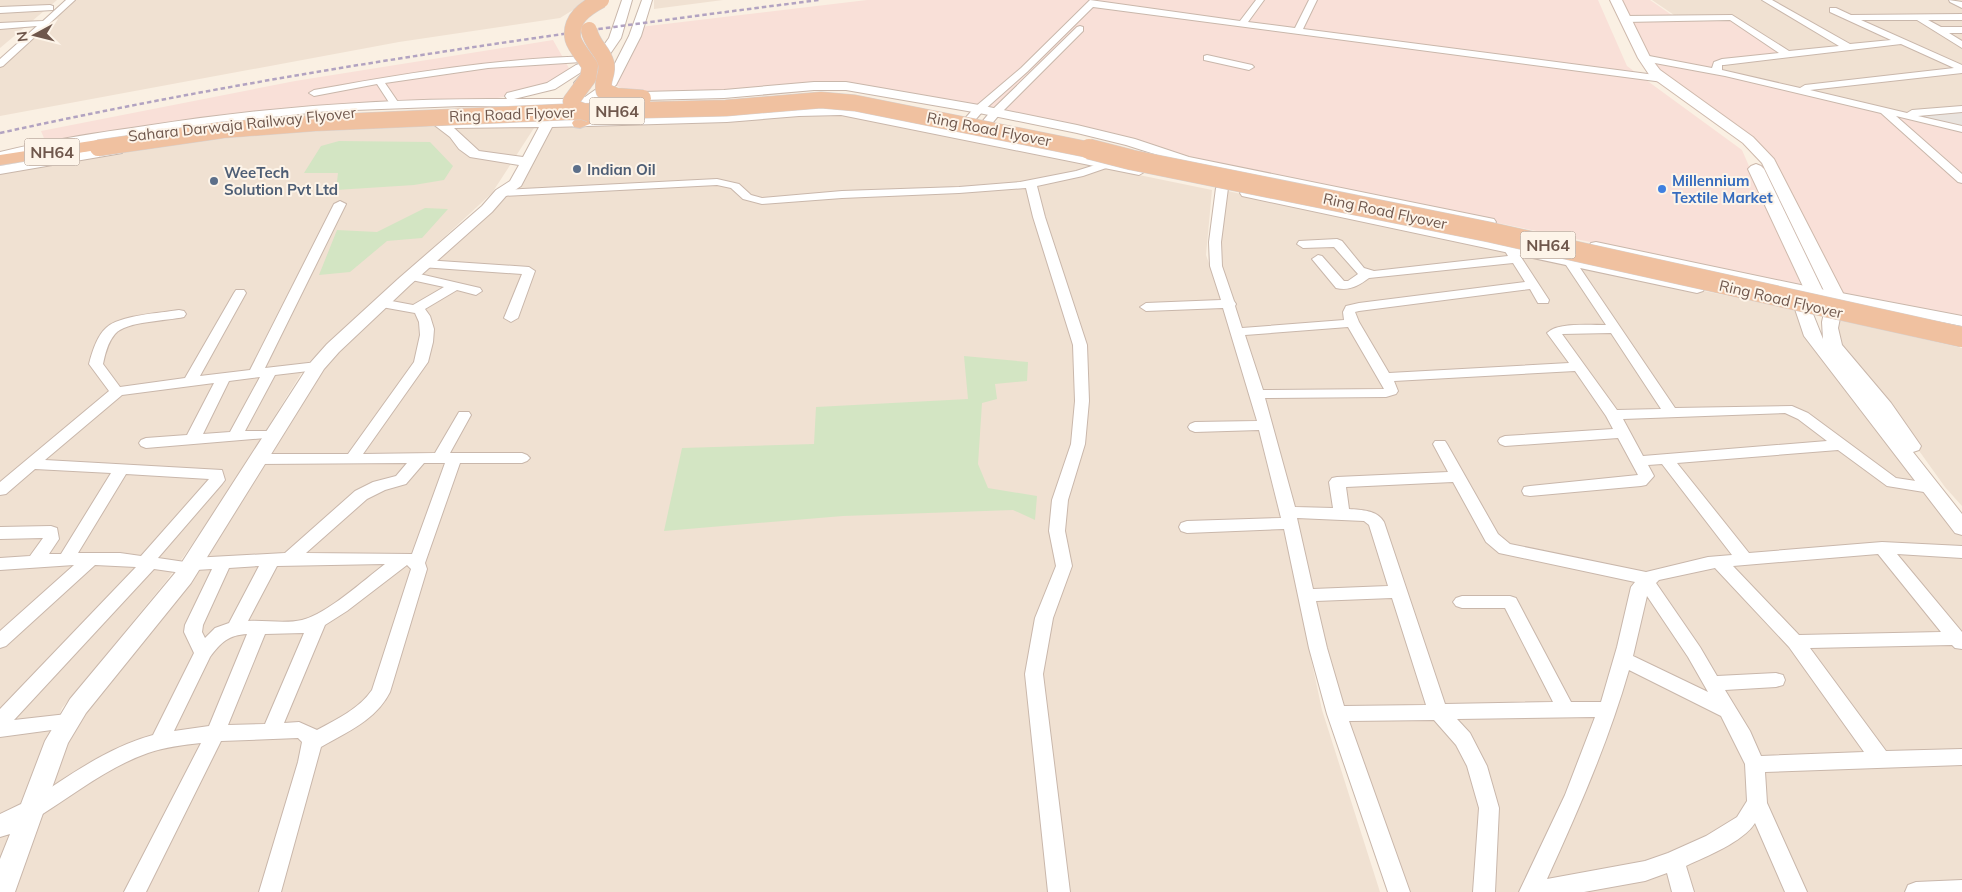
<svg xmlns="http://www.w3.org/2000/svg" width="1962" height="892" font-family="Mulish,sans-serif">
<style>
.residential{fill:#f0e1d2}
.commercial{fill:#f9e0d8}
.industrial{fill:#e9e3de}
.green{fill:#d3e5c3}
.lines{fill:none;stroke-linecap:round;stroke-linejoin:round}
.minor-casing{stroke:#c9b7ab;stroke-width:2}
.tertiary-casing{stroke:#c9b7ab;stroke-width:2}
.secondary-casing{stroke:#ceb9ac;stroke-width:2}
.trunk-casing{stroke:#d7d0cd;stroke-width:2}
.minor{fill:#fff;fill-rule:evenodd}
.tertiary{fill:#fff;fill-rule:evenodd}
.secondary{fill:#fff;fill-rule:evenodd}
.trunk{fill:#f0c1a0;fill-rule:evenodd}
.rail{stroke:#b2a3c1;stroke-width:2.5;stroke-dasharray:4.5 3;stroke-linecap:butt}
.trunk-bridge-far1-casing{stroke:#d7d0cd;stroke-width:17;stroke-linecap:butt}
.trunk-bridge-casing{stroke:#d7d0cd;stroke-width:21;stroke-linecap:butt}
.trunk-bridge-far1{stroke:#f0c1a0;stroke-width:16}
.trunk-bridge{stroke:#f0c1a0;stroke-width:20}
.service-dot{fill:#5c6f8a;stroke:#fdf4e9;stroke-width:2}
.shop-dot{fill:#3f7fe0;stroke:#fdf4e9;stroke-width:2}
.labels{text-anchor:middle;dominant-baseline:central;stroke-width:4;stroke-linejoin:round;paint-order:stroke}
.far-street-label{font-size:15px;fill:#6f574c;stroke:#fdf4e9}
.far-service-label{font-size:15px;font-weight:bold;fill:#4e5e75;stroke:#fdf4e9;text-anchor:start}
.far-shop-label{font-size:15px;font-weight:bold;fill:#366cbe;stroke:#fdf4e9;text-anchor:start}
.shield{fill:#fdf4e9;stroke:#9a867b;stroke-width:1}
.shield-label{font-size:16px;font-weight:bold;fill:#6f574c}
</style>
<rect width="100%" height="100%" fill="#faf0e3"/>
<g class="residential">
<polygon points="0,0 57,0 0,48"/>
<polygon points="73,0 589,0 560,18 399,42 0,116 0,67"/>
<polygon points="654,0 723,0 654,9"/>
<polygon points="1652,0 1962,0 1962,108 1896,114 1718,72 1718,64 1677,17"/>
<polygon points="813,112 842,114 1212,190 1206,255 1221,298 1250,397 1286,541 1322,710 1380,892 8,892 63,740 193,570 320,366 507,191 548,125"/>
<polygon points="416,126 534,128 492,193 307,364 217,509 167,580 62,708 0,868 0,172 203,140 300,132"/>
<polygon points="1223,190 1504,251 1799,310 1962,534 1962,892 1404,892 1343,717 1219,266"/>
<polygon points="1834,318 1962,348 1962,506 1945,487 1887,406 1839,349"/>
</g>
<g class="commercial">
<polygon points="867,0 1598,0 1627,66 1742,150 1801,285 1189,160 1132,141 847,86 642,96 612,84 640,27"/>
<polygon points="1618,0 1650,0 1676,18 1727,18 1782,53 1714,63 1711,72 1962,129 1962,318 1840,294 1770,162 1656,73"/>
<polygon points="553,40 570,70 550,84 509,96 474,102 330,106 46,143 41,131 295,81"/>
</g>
<polygon class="industrial" points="1962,110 1962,127 1905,115"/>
<g class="green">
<polygon points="339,141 430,142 453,166 444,180 414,185 336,190 338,173 304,173 321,146"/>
<polygon points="425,208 448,209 422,238 387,241 350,272 319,275 337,230 377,232"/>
<polygon points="964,356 1028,362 1027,381 995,384 997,399 982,403 978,464 988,488 1037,496 1035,520 1013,510 843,516 664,531 682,448 814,444 816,407 968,399"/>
</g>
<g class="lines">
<g class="minor-casing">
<g id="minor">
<polygon points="66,0 75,0 3,66 0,67 0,59 37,26 0,29 0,23 43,21"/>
<polygon points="1090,0 1240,21 1256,0 1264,0 1248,22 1295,28 1309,0 1317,0 1303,29 1663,76 1668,79 1663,82 1093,7 1027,72 983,111 963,134 955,134 954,132 955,130 975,107 1021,68"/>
<path d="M1762 0H1772L1850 44 1891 40 1830 12V8H1836L1851 15 1962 14V20H1928L1941 27H1962V33H1949L1962 41V48L1917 20H1861L1962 65V73L1810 90 1907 113 1912 110 1962 106V112L1918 116 1962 126V132L1896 116 1962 174V183L1958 182 1881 113 1725 76 1644 61 1639 58 1644 55 1712 68 1714 62 1722 59 1779 53 1730 20 1625 22 1621 19 1625 16 1732 15 1789 51 1839 46ZM1901 44 1954 68 1805 85 1800 88 1722 70V65H1724Z"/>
<polygon points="1949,0 1962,2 1962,8 1950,2"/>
<polygon points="50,5 53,6 53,10 0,13 0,7"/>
<polygon points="1080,26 1083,27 1083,31 999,115 980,138 972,138 971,136 972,134 991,111 1077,27"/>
<polygon points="1207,55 1252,65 1254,67 1249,70 1204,60 1204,56"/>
<path d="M594 56 599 59 597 61 488 68 385 83 400 105 395 108 392 107 377 84 314 96 309 93 314 90C407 73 499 58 594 56Z"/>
<polygon points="1108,161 1112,162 1113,164 1112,166 1083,176 1037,186 1045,217 1087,345 1089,401 1085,444 1068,500 1065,531 1072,566 1053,618 1043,674 1070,892 1048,892 1025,674 1035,618 1056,566 1049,531 1052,500 1071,444 1075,401 1073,345 1033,217 1026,188 959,193 842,198 762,204 743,199 731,188 717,185 501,196 495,193 501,190 717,179 739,184 751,195 762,198 842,191 959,187 1020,182 1076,171"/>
<path d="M1222 185 1228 188 1221 242 1222 266 1234 301 1236 304 1235 306 1242 328 1344 320 1343 312 1346 306 1359 303 1525 282 1513 263 1369 278C1358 286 1350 291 1336 288L1312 259 1318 255 1322 256 1344 281H1348L1358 274 1334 247 1303 248 1297 244 1299 241 1337 239 1342 241 1364 268 1374 271 1508 256 1505 251 1511 247 1515 248 1549 300 1548 303H1538L1530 289 1359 311 1355 312 1359 322 1389 373 1569 363 1547 333C1557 322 1591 325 1606 325L1564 262 1570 258 1574 259 1675 408 1792 406 1808 413 1896 478 1936 484 1938 488 1936 492 1930 493 1887 486 1838 450 1677 463 1749 553 1882 542 1962 546V558L1897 554 1962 632V649L1955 648 1952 645 1810 648 1886 751 1962 749V765L1765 772 1767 803 1807 892H1785L1755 823C1743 842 1707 856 1686 866L1694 892H1672L1667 873 1645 881 1584 892H1519L1565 795 1595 717 1457 719 1470 733 1487 766 1499 808 1495 892H1473L1479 808 1467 766 1456 745 1434 720 1349 721 1410 892H1388L1327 714 1309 648 1284 529 1187 533 1181 531 1179 527 1181 523 1187 521 1281 518 1259 430 1195 432 1190 430 1188 427 1190 424 1195 422 1257 421 1223 308 1146 311 1140 307 1146 303 1221 300 1210 266 1209 242 1216 188ZM1348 327 1384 389 1263 390 1245 335ZM1611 333 1661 409 1617 410 1562 334ZM1575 371 1606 416 1613 429 1505 436 1500 438 1498 441 1500 444 1505 446 1618 438 1638 475 1530 486 1524 487 1522 491 1524 495 1530 496 1641 486 1646 485 1654 476 1648 465 1662 464 1732 555 1708 557 1646 572 1510 544 1498 534 1447 444 1445 441H1435L1433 444 1448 472 1337 477 1332 478 1329 482 1333 508 1295 507 1265 398 1386 397 1396 394 1398 391 1394 381ZM1785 413 1798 419 1827 441 1643 456 1623 419ZM1453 482 1486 542 1499 553 1635 582 1631 587 1617 647 1601 702H1571L1516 598 1510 596H1462L1456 598 1453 602 1456 606 1462 608H1505L1553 702 1445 704 1384 522C1377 510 1362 510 1349 509L1346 487ZM1297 518 1364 521 1369 525 1388 586 1313 589ZM1878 554 1941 632 1799 635 1733 566ZM1715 568 1789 647 1864 752 1761 756 1750 731 1725 690 1776 687 1783 685 1785 680 1783 675 1776 673 1717 676 1700 647 1656 583 1659 580ZM1647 596 1688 657 1708 692 1633 656ZM1392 598 1426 705 1344 706 1327 648 1316 601ZM1629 670 1721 716 1745 764 1747 801 1737 817 1706 836 1668 853 1645 861 1547 879C1578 811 1608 743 1629 670Z"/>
<path d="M340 201 346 204 265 368 317 362 324 366 317 370 275 375 245 431H278L280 434 278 437 146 448 141 446 139 443 141 440 146 438 187 435 214 383 122 395 45 460 222 470 225 480 222 484 158 558 185 562 192 558 285 553 355 491 373 482 396 476 407 463 258 464 253 462 250 459 253 456 258 454H348L414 362 420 335 419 322 415 313 376 306 375 303 381 299 413 305 444 287 407 279 405 276 407 273 411 272 480 288 482 291 476 295 457 290 425 309 430 316 434 329 433 342 428 362 363 454 435 453 459 412H469L471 415 450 453H522L527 455 530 458 527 461 522 463H460L425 563 427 569 390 692C376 720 347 732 321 747L281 892H259L298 762 302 742 298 738 221 741 146 892H124L201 743C183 745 165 747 148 753 108 767 73 795 38 817L31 820 24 817 21 811 24 805C65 779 105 748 153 735L194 653 184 632 185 625 212 569 196 570 189 574 154 569 14 720 67 714 74 717 77 722 74 727 0 737V709L136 567 95 565 6 646 0 648V631L74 565 0 570V558L30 556 43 538 0 539V527L51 526 57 528 59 539 49 554H61L111 473 35 469 6 494 0 495V482L109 391 89 364C92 352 97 336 106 328 119 315 161 313 179 310L184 311 186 314 184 317C167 321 126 321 115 334 108 342 105 354 103 364L120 387 185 378 234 293 236 290H244L246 293 200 376 250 370 334 204ZM260 377 230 432 203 434 229 381ZM424 463H445L412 554 306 553 367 499 385 490 406 484ZM126 474 209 479 141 556 120 553H78ZM385 564C364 580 327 614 302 620 285 624 266 620 248 621L277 566ZM407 565 411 569 372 690C359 709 337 719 317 730L299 722 284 723 325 625 347 611ZM259 566 229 623 215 628 205 638 202 632 203 625 229 568ZM304 633 265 724 228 725 265 634ZM247 634 209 726 174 731 210 657C221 642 229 635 247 634Z"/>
<polygon points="425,260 529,267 535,271 518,318 511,322 504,318 522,274 421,267 419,264 421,261"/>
<polygon points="1962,880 1962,892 1905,892 1908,885 1916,882"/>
</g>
</g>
<g class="tertiary-casing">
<g id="tertiary">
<path d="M622 0H632L621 38 610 54 584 86 580 87 574 83 586 69 555 89 514 99H562L585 97 605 83 629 36 642 0H652L641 36 616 85 601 96 642 92 724 90 814 82H846L979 105 1077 125 1135 139 1189 157 1489 218 1494 219 1496 222 1494 225 1489 226 1186 164 1126 145 1077 133 979 113 846 90H814L724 98 642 100 562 107 461 106 328 111 206 124 44 149 0 160V152C48 140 96 133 145 126 265 107 386 98 507 99L505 96 507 93 547 83 576 65 594 59 609 38Z"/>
<path d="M827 107H841L1139 167 1146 171 1139 175 841 115 799 116 727 122 552 127 521 186 506 196 492 212 410 285 339 352 324 369 191 583 86 713 68 743 15 892H0V859L10 834 0 837V814L21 804 45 741 70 699 175 573 311 362 327 344 398 279 482 206 496 190 510 181 519 165 470 157 459 149 450 137 433 124 435 121 543 120 547 114H555L557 117 556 119 727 114ZM539 127 523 157 479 151 454 128Z"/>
<polygon points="117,146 124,150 122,153 0,174 0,166"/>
<polygon points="1247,189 1697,283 1703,285 1705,288 1703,291 1697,293 1242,196 1240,193 1242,190"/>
<path d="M1596 242 1815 288 1962 316V326L1843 303 1838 328 1842 345 1891 403 1921 446 1919 450 1913 452 1962 514V535L1955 533 1804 336 1795 309 1805 296 1591 249 1589 246 1591 243ZM1819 299 1827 300 1822 322 1823 339 1811 309Z"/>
</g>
</g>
<g class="secondary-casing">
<g id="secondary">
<polygon points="1610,0 1622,0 1650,57 1660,70 1753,137 1774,159 1845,297 1842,301 1836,302 1830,301 1827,297 1762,163 1743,143 1650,76 1638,58"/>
<polygon points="1756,164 1761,166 1764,169 1824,293 1821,297 1815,298 1809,297 1806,293 1748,169 1751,166"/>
</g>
</g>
<g class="trunk-casing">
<g id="trunk">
<path d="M617 108 623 109 625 113 623 117 597 121 580 128 574 127 572 123C580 111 603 110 617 108Z"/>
<polygon points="104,139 110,140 113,144 110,148 0,165 0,155"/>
</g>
</g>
<use href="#minor" class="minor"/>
<use href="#tertiary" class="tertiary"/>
<use href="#secondary" class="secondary"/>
<use href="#trunk" class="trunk"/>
<path class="rail" d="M0 133C272 73 543 35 819 0"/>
<g class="trunk-bridge-far1-casing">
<g id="trunk-bridge-far1">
<path d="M589 30C592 45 603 51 606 63 609 74 601 79 604 91L616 96 643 98"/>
<path d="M590 114 572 107 571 101 588 78 590 66C585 58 575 47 573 39 569 19 586 8 601 0"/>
<polyline points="98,148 223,130 315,123 564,112 726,108 821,100 855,103 1095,151"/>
</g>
</g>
<g class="trunk-bridge-casing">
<polyline id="trunk-bridge" points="1089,149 1132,160 1489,232 1962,337"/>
</g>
<use href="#trunk-bridge-far1" class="trunk-bridge-far1"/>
<use href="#trunk-bridge" class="trunk-bridge"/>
</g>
<g class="service-dot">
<circle cx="577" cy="169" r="5"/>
<circle cx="214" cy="181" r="5"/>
</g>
<circle class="shop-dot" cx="1662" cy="189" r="5"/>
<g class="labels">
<g class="far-street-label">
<text transform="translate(512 114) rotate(-2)">Ring Road Flyover</text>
<text transform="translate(242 124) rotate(-6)">Sahara Darwaja Railway Flyover</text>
<text transform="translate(989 129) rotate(11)">Ring Road Flyover</text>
<text transform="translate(1385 211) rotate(12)">Ring Road Flyover</text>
<text transform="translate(1781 299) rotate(13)">Ring Road Flyover</text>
</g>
<g class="far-service-label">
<text x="587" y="169">Indian Oil</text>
<text x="224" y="172">WeeTech<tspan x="224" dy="17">Solution Pvt Ltd</tspan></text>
</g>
<g class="far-shop-label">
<text x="1672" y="180">Millennium<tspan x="1672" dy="17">Textile Market</tspan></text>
</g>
<g class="shield">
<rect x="589.5" y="97.5" width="55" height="27" rx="4"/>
<rect x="24.5" y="138.5" width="55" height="27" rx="4"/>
<rect x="1520.5" y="231.5" width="55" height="27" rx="4"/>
</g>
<g class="shield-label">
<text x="617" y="111">NH64</text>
<text x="52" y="152">NH64</text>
<text x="1548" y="245">NH64</text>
</g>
</g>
<g transform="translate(35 35) rotate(263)" stroke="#fdf4e9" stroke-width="4" paint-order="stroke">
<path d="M0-4L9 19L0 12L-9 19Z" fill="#6f574c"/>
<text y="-8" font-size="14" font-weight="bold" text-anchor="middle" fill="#6f574c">N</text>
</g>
</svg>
